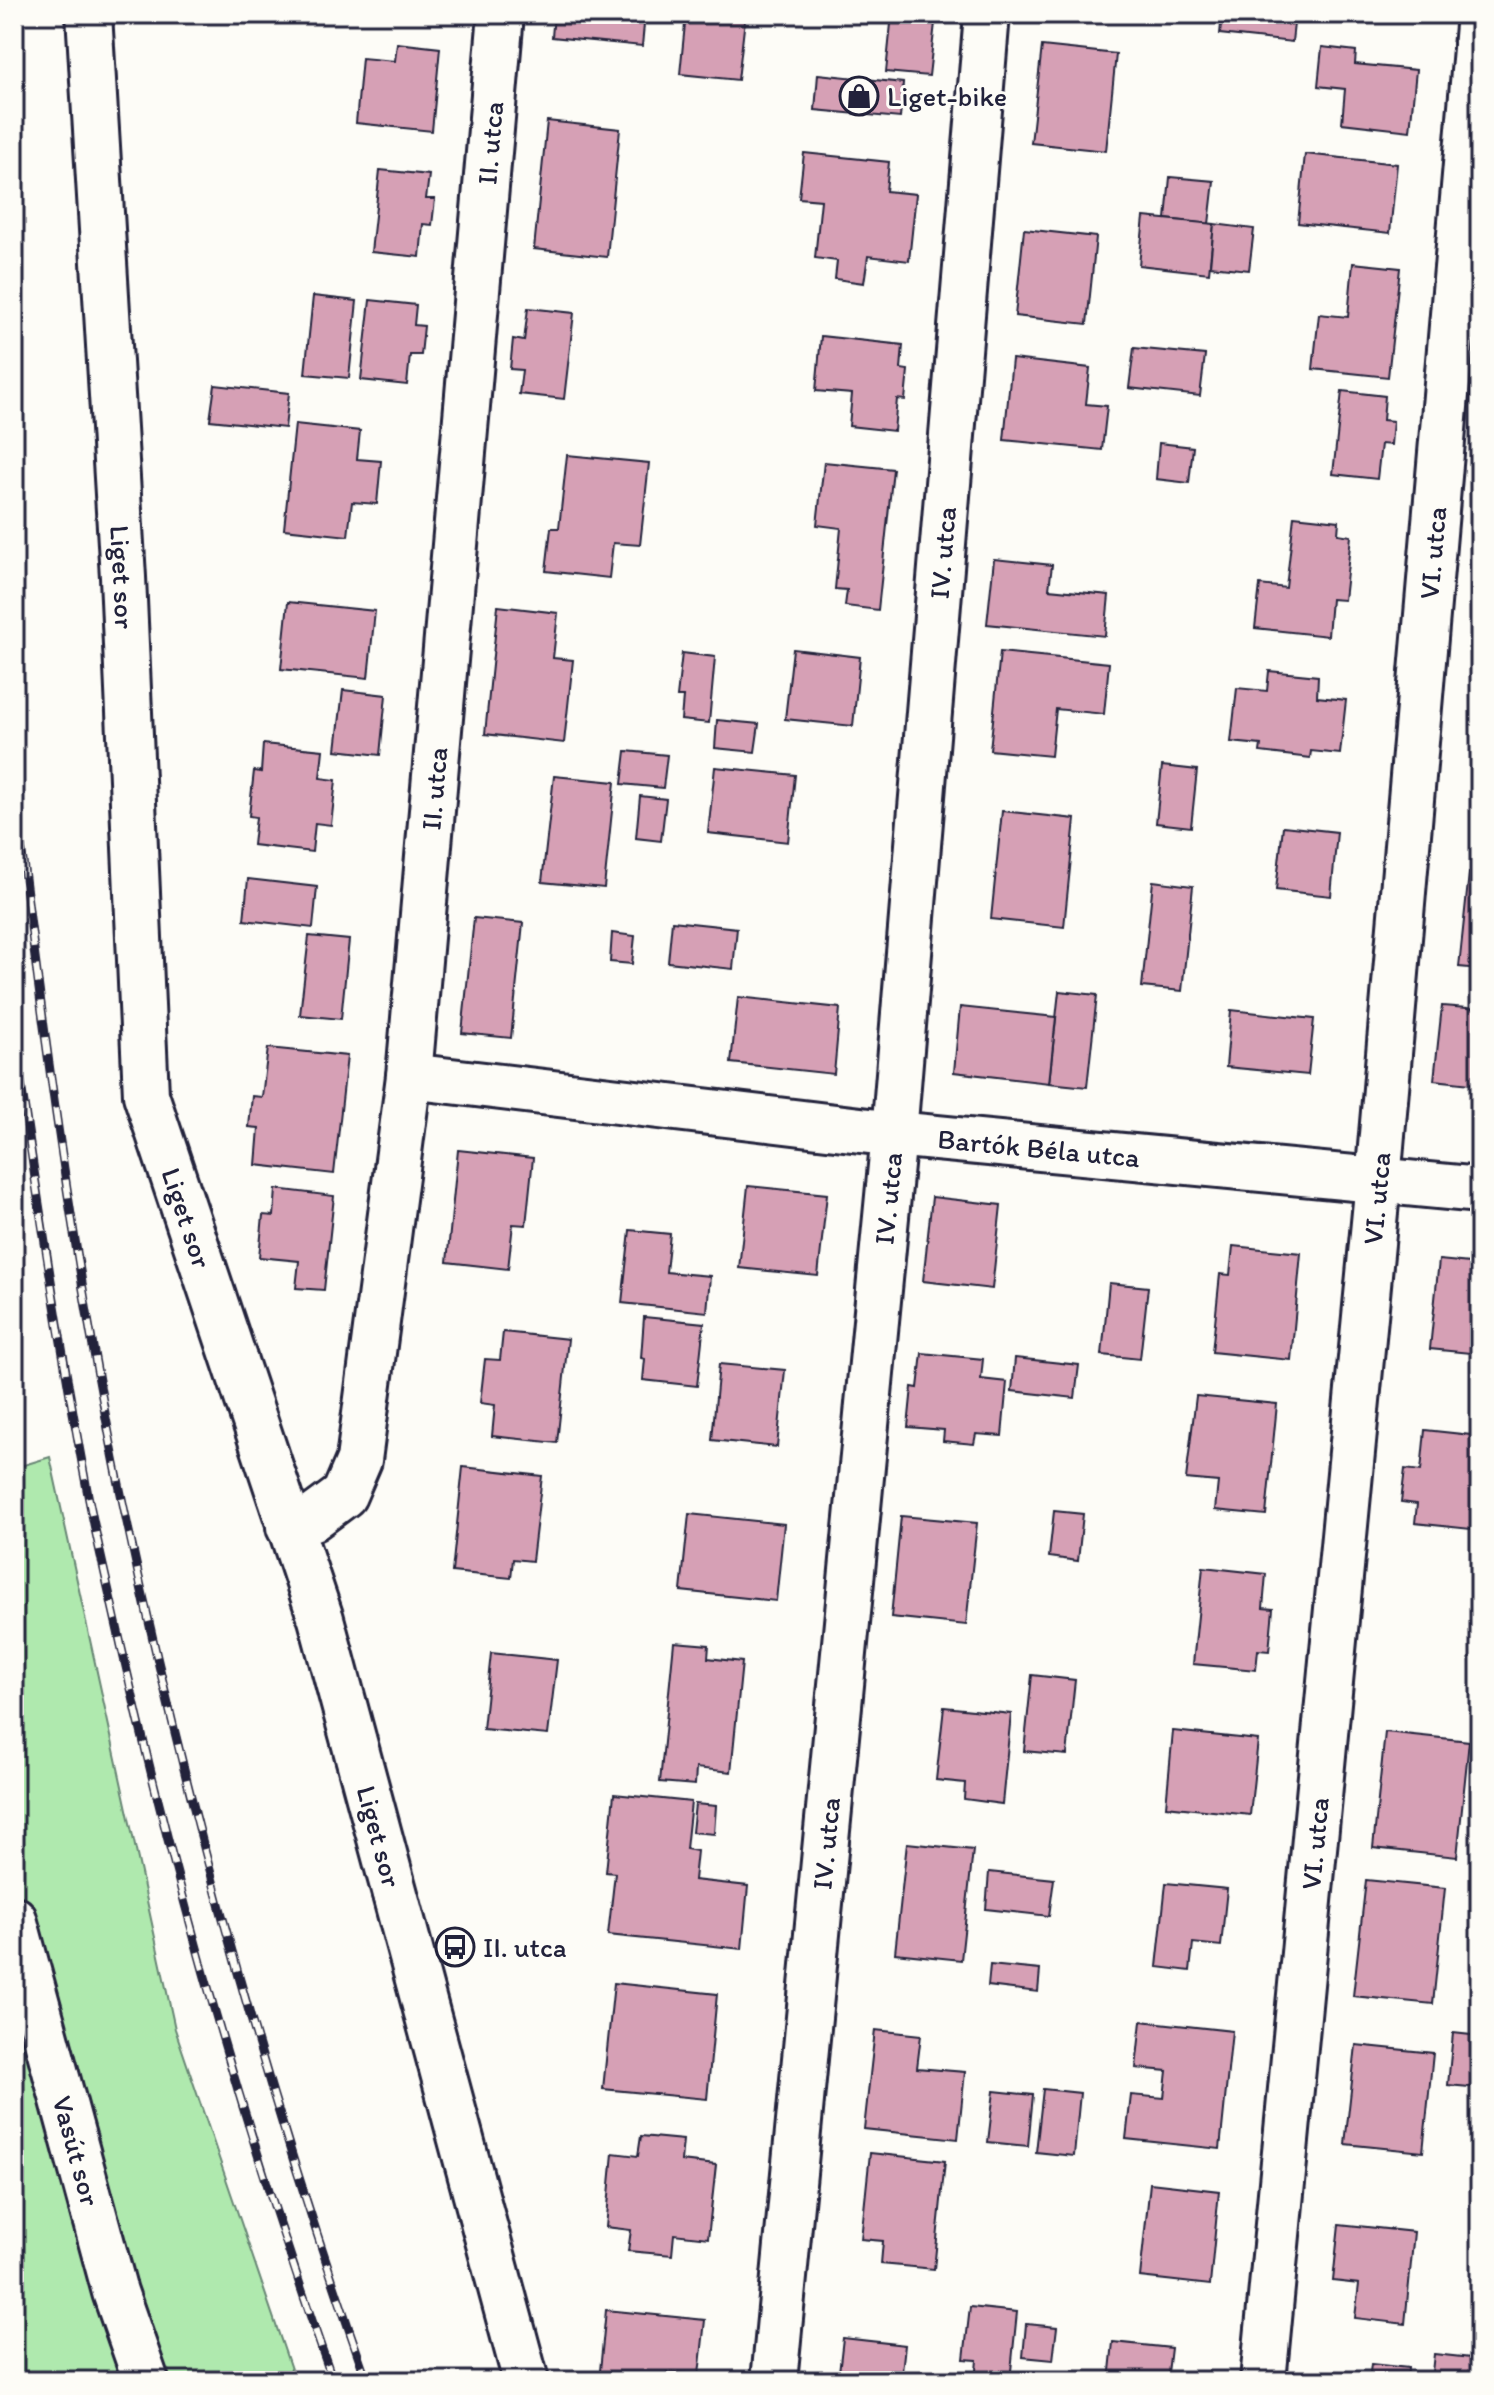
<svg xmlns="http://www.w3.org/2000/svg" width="1494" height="2395" font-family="Itim,sans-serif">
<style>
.green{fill:#afe9ae;stroke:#688674;stroke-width:2}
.building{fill:#d6a0b5;stroke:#22223b;stroke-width:2}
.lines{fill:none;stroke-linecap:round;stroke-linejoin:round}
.street-casing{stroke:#22223b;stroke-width:50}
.street{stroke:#fdfcf7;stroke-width:44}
.rail-casing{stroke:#22223b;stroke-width:9}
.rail{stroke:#fdfcf7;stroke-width:6;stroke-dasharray:18;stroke-linecap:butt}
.labels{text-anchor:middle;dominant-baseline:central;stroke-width:6;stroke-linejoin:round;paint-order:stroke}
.poi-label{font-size:28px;fill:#22223b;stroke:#fdfcf7;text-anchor:start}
.street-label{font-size:28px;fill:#22223b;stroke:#fdfcf7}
</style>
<rect width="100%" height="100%" fill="#fdfcf7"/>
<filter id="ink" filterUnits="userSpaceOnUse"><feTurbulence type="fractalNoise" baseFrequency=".0125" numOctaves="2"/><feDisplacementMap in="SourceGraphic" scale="16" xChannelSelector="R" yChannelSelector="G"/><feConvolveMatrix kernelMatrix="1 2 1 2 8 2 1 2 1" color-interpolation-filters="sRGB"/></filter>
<g filter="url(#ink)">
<polygon class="green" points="50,1457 175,2029 295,2381 14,2381 14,1468"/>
<g class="building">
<polygon points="554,14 645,14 642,46 552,37"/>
<polygon points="686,14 745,19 738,80 680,74"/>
<polygon points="892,14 936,14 929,76 886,72"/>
<polygon points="1222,14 1295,14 1292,42 1220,34"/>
<polygon points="397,43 440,48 432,131 356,123 362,58 395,61"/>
<polygon points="1042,46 1116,54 1106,151 1031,143"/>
<polygon points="1322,47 1356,51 1355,64 1416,70 1410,131 1342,123 1345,89 1318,86"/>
<polygon points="818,74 903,83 900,118 815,110"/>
<polygon points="547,121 620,129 607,257 534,249"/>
<polygon points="804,153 889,162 886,191 916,194 909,261 868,256 864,283 835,279 837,261 815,258 821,200 799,198"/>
<polygon points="1305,154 1397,164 1390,233 1298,223"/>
<polygon points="380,170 429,175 426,199 435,199 432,225 423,224 420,257 371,252"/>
<polygon points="1170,177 1214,181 1209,224 1166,219"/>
<polygon points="1144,217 1214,224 1209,273 1139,265"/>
<polygon points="1214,224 1254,229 1249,270 1210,266"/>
<polygon points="1024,229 1096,237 1087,324 1015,316"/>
<polygon points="1353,263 1400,268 1388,377 1313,369 1319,314 1348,317"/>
<polygon points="313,296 357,301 349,378 305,374"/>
<polygon points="370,300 416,305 414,325 424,326 421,355 410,355 407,385 361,380"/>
<polygon points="528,308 574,313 564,399 519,394 522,370 510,369 513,339 524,341"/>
<polygon points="821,336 903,345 901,369 908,370 905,400 897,399 894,431 849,426 852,394 816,391"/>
<polygon points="1134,348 1205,355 1200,396 1129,388"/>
<polygon points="1012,359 1090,368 1086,404 1107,406 1102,450 1004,440"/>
<polygon points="215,385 289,393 285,428 210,420"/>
<polygon points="1342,391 1385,396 1383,420 1393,421 1391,445 1381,444 1377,479 1333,474"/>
<polygon points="295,424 360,431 357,459 381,461 377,504 352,502 348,536 284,529"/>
<polygon points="1159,443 1193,447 1189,483 1156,479"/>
<polygon points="567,455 649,463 640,545 613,543 609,578 546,571 551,528 559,528"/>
<polygon points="824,462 893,469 878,610 845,606 847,590 835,589 841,528 817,525"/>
<polygon points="1294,516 1339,521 1338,534 1351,536 1344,600 1331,599 1328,636 1255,628 1260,585 1286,588"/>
<polygon points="994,559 1052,565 1049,589 1109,595 1105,636 987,624"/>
<polygon points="288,602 375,611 368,678 281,669"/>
<polygon points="498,606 558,613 553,658 573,660 564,743 485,734"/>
<polygon points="793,649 860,657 853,726 785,719"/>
<polygon points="1000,652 1109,663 1104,714 1056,709 1051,756 990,750"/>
<polygon points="682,653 715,657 709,723 681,720 683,697 677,697"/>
<polygon points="1269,671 1318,676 1317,697 1346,700 1340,754 1311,751 1310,758 1260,752 1261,745 1231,742 1237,688 1267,691"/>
<polygon points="343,690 386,695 380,755 336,750"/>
<polygon points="717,720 759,724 755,752 715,748"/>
<polygon points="263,744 323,750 320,778 336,780 331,825 315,823 312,852 253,845 256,817 249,816 254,771 261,772"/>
<polygon points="626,751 667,755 663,788 622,784"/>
<polygon points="1162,766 1197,770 1191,827 1156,823"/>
<polygon points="715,767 795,775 788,842 708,833"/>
<polygon points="554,776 615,782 604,888 542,882"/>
<polygon points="640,796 666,799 661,841 636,838"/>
<polygon points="1002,811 1075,819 1064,927 991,919"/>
<polygon points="1283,826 1337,832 1331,896 1276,890"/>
<polygon points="1469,873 1480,874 1480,969 1459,967"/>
<polygon points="248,879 317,887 313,928 244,920"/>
<polygon points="1153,881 1193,886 1182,991 1142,987"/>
<polygon points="474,918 523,923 511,1038 462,1033"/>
<polygon points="672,921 737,928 733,969 668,962"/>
<polygon points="612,933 635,936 632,964 610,962"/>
<polygon points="309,936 349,940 341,1019 300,1015"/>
<polygon points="1059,991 1097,995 1087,1087 1049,1083"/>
<polygon points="738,997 840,1008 834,1074 731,1063"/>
<polygon points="1442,1006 1480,1009 1480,1085 1434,1080"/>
<polygon points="960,1007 1056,1017 1049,1083 954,1072"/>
<polygon points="1231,1010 1314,1019 1308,1075 1226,1067"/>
<polygon points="268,1048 347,1056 334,1174 256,1165 259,1128 249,1127 252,1096 262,1097"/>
<polygon points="458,1150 533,1158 526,1225 513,1224 508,1269 447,1262"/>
<polygon points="748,1186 827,1194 818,1276 739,1268"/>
<polygon points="276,1189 334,1196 324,1290 296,1288 299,1261 259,1257 263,1215 274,1216"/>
<polygon points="932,1197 1001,1205 992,1289 923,1281"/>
<polygon points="630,1230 670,1234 666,1272 710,1276 707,1312 622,1303"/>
<polygon points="1233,1246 1301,1253 1291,1360 1212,1352 1220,1274 1230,1275"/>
<polygon points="1439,1260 1480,1264 1480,1354 1430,1349"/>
<polygon points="1109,1283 1148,1287 1140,1359 1102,1355"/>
<polygon points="644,1317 704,1323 697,1386 643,1380 645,1359 641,1358"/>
<polygon points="503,1332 568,1339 557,1443 492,1436 495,1405 480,1403 485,1359 500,1360"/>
<polygon points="922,1353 983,1359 981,1379 1007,1382 1002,1436 976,1434 974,1444 943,1441 944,1430 908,1427 912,1387 918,1388"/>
<polygon points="1015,1358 1079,1365 1075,1398 1012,1391"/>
<polygon points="719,1364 785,1370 777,1447 712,1440"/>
<polygon points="1196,1396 1277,1404 1266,1515 1215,1510 1218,1482 1186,1479"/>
<polygon points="1425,1430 1480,1436 1480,1530 1415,1523 1417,1504 1401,1502 1405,1469 1421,1471"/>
<polygon points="463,1467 542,1476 532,1561 513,1559 511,1578 452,1572"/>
<polygon points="1054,1511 1083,1514 1078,1561 1049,1557"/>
<polygon points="689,1514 784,1524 776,1601 681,1591"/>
<polygon points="901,1516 977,1523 966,1625 891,1617"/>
<polygon points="1203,1567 1266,1574 1263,1608 1273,1609 1269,1651 1258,1650 1256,1670 1193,1664"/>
<polygon points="674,1642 709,1645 708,1658 742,1662 731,1772 696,1768 695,1785 660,1782"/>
<polygon points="491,1653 557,1660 548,1735 483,1729"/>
<polygon points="1032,1675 1075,1680 1067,1755 1024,1751"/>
<polygon points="944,1707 1011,1714 1002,1804 964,1799 965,1783 936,1780"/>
<polygon points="1173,1731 1258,1740 1250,1815 1166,1806"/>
<polygon points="1385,1732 1469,1741 1457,1857 1373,1848"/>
<polygon points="614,1794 691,1802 686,1849 697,1851 694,1880 748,1886 742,1949 608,1935 615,1873 606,1872"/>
<polygon points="695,1804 716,1806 714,1834 692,1832"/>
<polygon points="907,1843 973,1850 961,1960 895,1953"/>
<polygon points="989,1872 1054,1879 1049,1916 986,1909"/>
<polygon points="1366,1880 1445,1888 1433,2004 1353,1996"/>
<polygon points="1166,1883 1227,1889 1221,1946 1193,1943 1190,1971 1157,1967"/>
<polygon points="990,1965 1040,1970 1038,1992 988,1986"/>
<polygon points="614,1983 717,1994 707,2099 603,2089"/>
<polygon points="1141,2021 1232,2031 1220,2149 1126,2139 1131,2095 1164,2098 1167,2071 1136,2068"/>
<polygon points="875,2030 921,2035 917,2068 965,2072 958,2139 864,2129"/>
<polygon points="1453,2033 1480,2036 1480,2088 1448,2085"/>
<polygon points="1356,2045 1433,2053 1423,2152 1345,2144"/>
<polygon points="1043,2089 1080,2093 1074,2156 1036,2152"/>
<polygon points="994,2091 1033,2095 1028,2146 988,2142"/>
<polygon points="641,2136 683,2140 681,2161 716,2165 708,2238 674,2234 672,2255 628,2251 631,2230 606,2227 613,2153 638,2156"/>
<polygon points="870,2153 945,2161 934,2269 881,2264 883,2241 861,2239"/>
<polygon points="1150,2183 1219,2191 1210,2285 1140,2277"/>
<polygon points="1339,2224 1414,2232 1405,2324 1355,2318 1359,2284 1333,2281"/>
<polygon points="1478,2242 1480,2243 1480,2287 1473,2286"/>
<polygon points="970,2307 1017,2312 1010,2381 975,2381 977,2360 964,2359"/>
<polygon points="606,2310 705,2320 699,2375 667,2372 666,2381 599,2381"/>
<polygon points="1026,2324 1057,2327 1053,2360 1023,2357"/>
<polygon points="843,2338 905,2345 901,2381 838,2381"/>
<polygon points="1113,2342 1171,2348 1167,2381 1109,2381"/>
<polygon points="1434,2354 1480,2359 1479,2381 1431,2381"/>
<polygon points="1371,2364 1408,2368 1407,2381 1369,2381"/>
</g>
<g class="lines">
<g class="street-casing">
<g id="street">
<path id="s1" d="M89 14 123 577 146 1095 321 1619 526 2381"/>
<path id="s2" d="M409 1076 894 1134 1480 1190"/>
<path id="s3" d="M289 1527 313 1518 344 1495 359 1460 409 1076 501 14"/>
<path id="s4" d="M14 1919 115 2292 146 2381"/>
<path id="s5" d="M774 2381 894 1134 987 14"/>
<path id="s6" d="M1263 2381 1378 1181 1479 14"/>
</g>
</g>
<use href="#street" class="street"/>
<g class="rail-casing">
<g id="rail">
<path d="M14 787C42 1023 73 1261 121 1494 184 1795 265 2092 367 2381"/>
<path d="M14 1035C36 1189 59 1342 88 1495 98 1546 110 1595 121 1645 177 1894 248 2140 333 2381"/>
</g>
</g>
<use href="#rail" class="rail"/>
</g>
</g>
<defs>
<g id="shop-ring" transform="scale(2)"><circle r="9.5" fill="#fdfcf7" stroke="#22223b" stroke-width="1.5"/><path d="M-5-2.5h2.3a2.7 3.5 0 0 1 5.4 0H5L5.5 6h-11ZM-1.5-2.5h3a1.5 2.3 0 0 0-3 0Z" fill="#22223b"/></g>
<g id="bus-ring" transform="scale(2)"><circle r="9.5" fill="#fdfcf7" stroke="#22223b" stroke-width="1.5"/><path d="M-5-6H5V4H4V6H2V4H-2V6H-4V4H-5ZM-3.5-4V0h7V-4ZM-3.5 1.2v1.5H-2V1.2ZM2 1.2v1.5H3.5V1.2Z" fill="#22223b"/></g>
</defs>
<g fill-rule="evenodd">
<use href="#shop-ring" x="859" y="96"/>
<use href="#bus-ring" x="455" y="1947"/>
</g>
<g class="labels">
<g class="poi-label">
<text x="887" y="96">Liget-bike</text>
<text x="483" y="1947">II. utca</text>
</g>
<g class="street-label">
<text stroke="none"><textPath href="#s3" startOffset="1426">II. utca</textPath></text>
<text stroke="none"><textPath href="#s5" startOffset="1836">IV. utca</textPath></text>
<text stroke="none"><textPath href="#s6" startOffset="1836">VI. utca</textPath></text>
<text stroke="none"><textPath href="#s1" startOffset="564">Liget sor</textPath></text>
<text stroke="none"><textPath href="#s3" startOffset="778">II. utca</textPath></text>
<text stroke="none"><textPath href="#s2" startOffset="634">Bartók Béla utca</textPath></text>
<text stroke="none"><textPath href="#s5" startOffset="1188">IV. utca</textPath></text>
<text stroke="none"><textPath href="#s6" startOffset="1188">VI. utca</textPath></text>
<text stroke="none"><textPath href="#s1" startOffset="1212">Liget sor</textPath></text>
<text stroke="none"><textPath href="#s1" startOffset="1860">Liget sor</textPath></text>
<text stroke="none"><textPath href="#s5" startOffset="540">IV. utca</textPath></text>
<text stroke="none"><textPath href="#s6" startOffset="540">VI. utca</textPath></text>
<text stroke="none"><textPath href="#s4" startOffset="240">Vasút sor</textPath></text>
</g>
</g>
<rect width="1494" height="2395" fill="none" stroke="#fdfcf7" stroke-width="48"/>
<rect x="24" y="24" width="1446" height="2347" fill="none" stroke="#22223b" stroke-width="3" filter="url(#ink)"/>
</svg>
